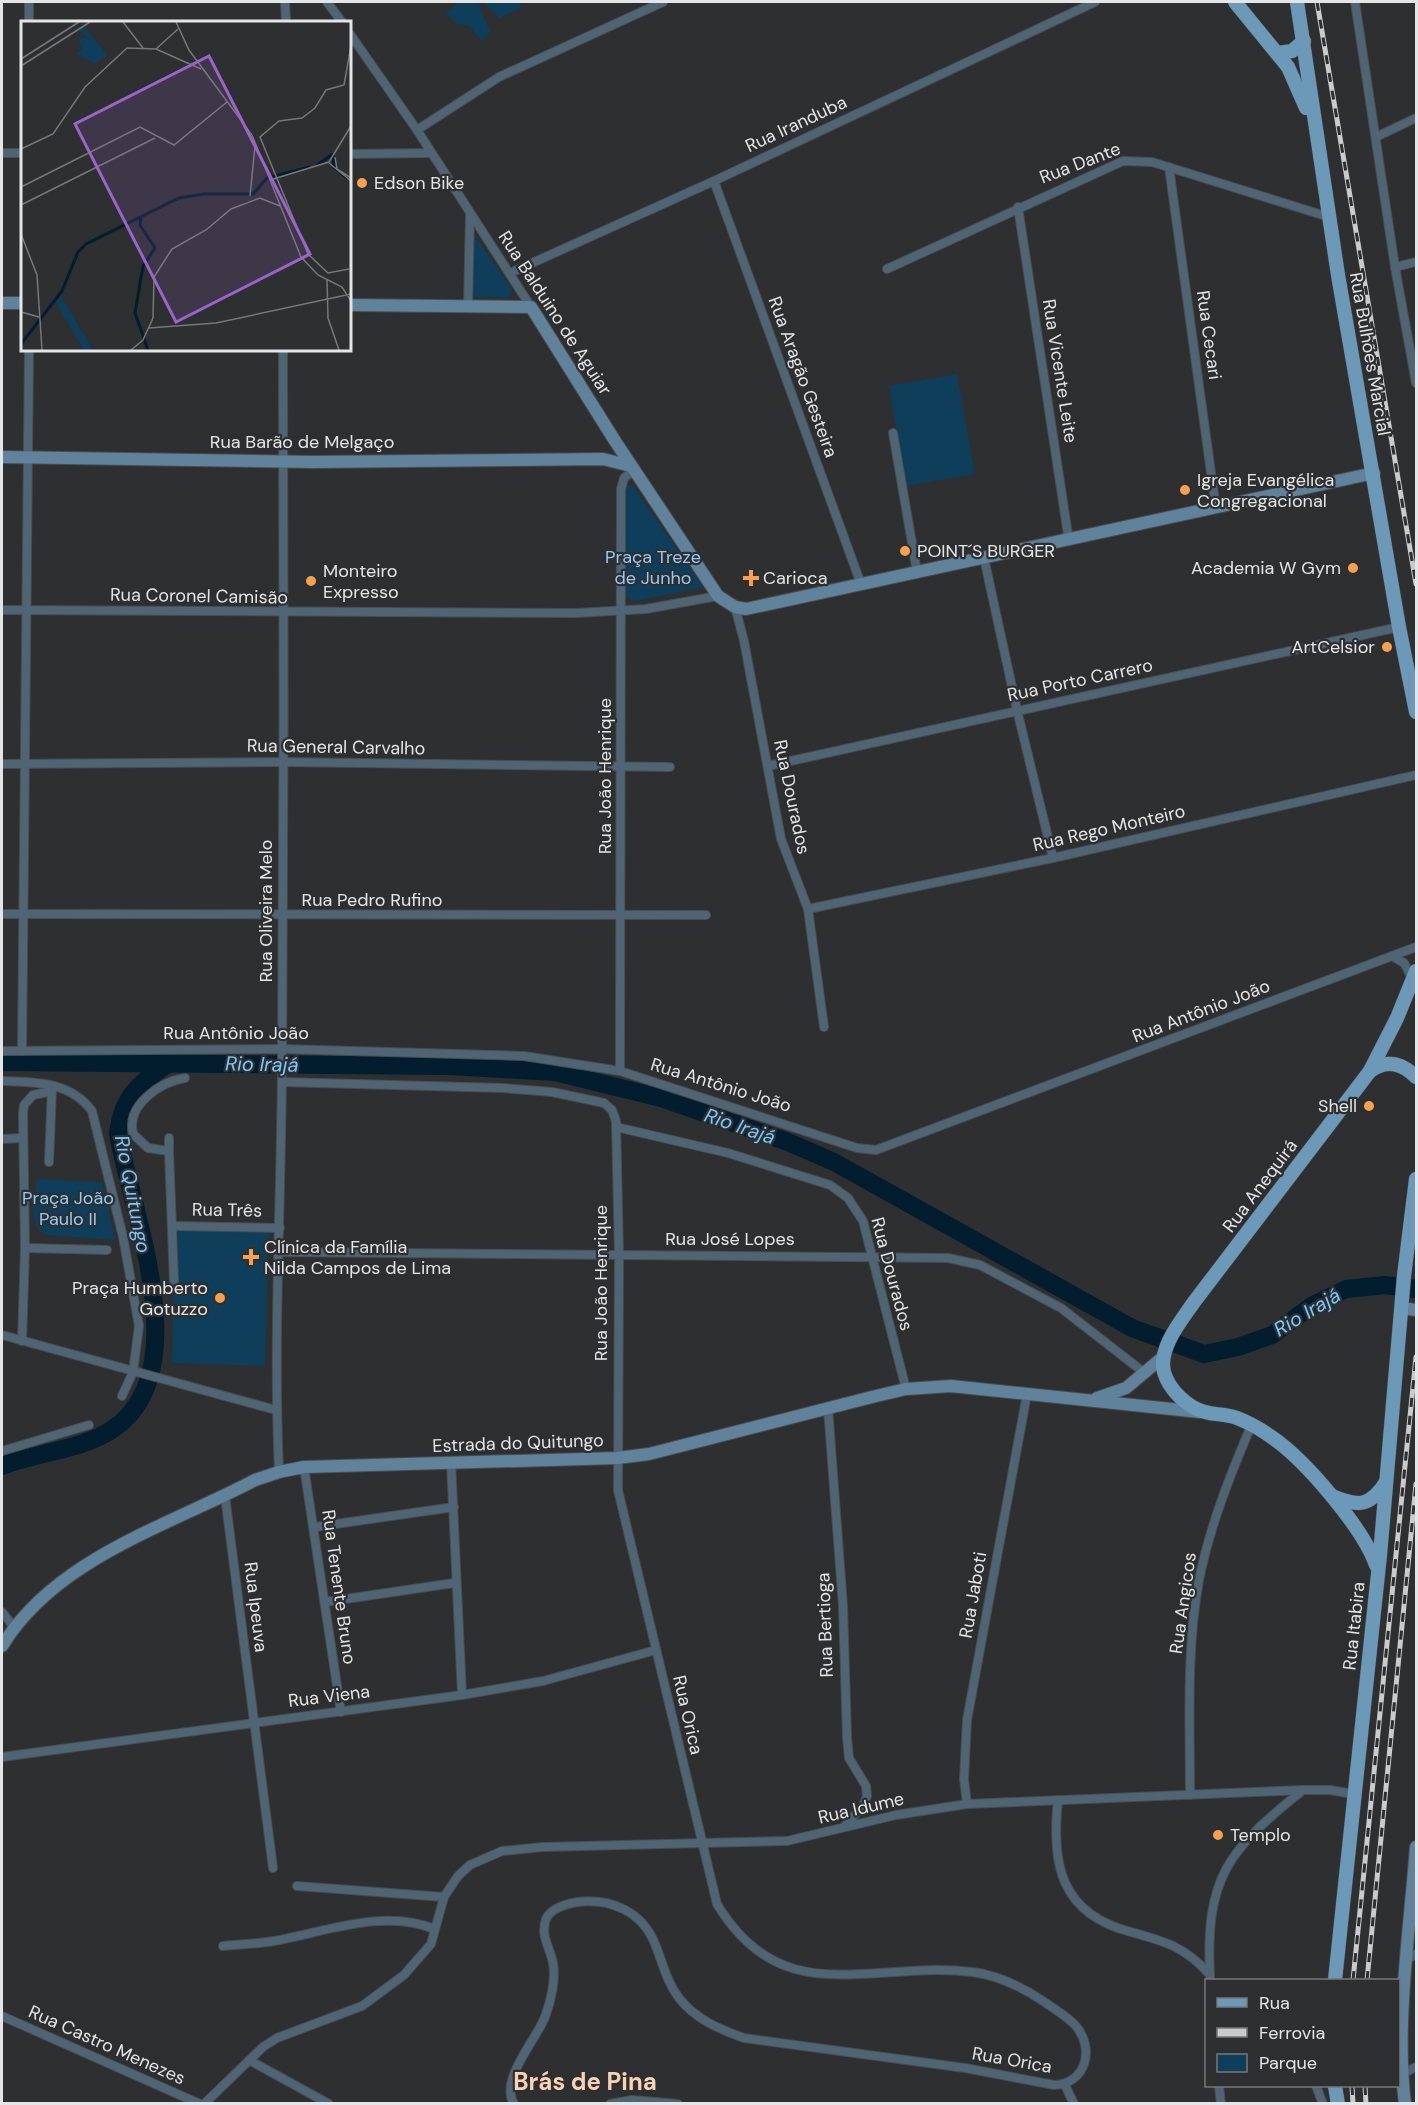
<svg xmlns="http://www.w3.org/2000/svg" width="1418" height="2105" font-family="'DM Sans',sans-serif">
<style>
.green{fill:#0f3e5a}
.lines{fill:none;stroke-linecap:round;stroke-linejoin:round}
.river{stroke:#021d2e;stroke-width:18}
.street-casing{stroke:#4a4c4e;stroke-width:10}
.secondary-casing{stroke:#4a4c4e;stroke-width:14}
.primary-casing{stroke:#4a4c4e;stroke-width:15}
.street{stroke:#506574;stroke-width:8}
.secondary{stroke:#60829b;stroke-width:12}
.primary{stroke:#6d99b8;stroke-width:14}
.rail-casing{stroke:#c9cbcc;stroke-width:5}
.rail{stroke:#2d2f31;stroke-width:3;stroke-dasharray:9;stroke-linecap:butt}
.poi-dot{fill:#f9a04d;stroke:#2d2f31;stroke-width:2}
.labels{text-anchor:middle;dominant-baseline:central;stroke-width:4.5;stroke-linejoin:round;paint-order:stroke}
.street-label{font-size:18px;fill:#e3e5e6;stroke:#2d2f31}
.poi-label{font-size:18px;fill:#e3e5e6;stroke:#2d2f31;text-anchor:start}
.park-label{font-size:18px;fill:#90ccf8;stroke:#2d2f31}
.water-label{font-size:20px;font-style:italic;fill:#7ac8fe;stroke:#2d2f31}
.district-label{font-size:24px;font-weight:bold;fill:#f9d2b3;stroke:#2d2f31}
.inset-river{fill:none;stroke:#021d2e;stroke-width:3}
.inset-road{fill:none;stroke:#767879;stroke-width:1.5}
.view{fill:#9a64cb;fill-opacity:0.15;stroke:#9a64cb;stroke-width:3}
.inset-edge{fill:none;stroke:#e3e5e6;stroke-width:3}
</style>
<rect width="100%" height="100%" fill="#2d2f31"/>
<g class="green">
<polygon points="458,2 478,2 490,32 482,41 469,26 458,24 446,14"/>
<polygon points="483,2 519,2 522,7 500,18"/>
<polygon points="473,233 509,285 512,290 508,298 473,297"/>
<polygon points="957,374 975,474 906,486 889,386"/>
<polygon points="627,486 633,486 703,587 637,601 629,599 624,593 622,492"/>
<path d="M37 1179 102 1182 115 1240 47 1235C26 1227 35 1197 37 1179Z"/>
<polygon points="175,1230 269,1232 265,1366 172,1363"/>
</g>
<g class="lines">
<g class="river">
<polyline points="2,1062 449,1066 555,1072 661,1098 788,1142 834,1162 1132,1328 1204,1354 1238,1347 1272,1335 1313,1305 1346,1289 1385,1285 1416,1289"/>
<path d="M2 1466C37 1452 77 1451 110 1431 199 1376 132 1214 118 1134 122 1096 139 1084 169 1063"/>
</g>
<g class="street-casing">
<g id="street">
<polyline points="285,2 286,22"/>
<polyline points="327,2 342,22"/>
<polyline points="1355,2 1395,267 1416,383"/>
<polyline points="29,22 29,2"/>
<polyline points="350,34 417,130 531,307"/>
<polyline points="417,130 499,77 663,2"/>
<polyline points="1376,137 1416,118"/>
<polyline points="2,153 22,153"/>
<polyline points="350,154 431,153"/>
<polyline points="1169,167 1216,509"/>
<polyline points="714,181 861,584"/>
<polyline points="1018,207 1069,541"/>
<polyline points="1395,267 1416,262"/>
<polyline points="887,269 1123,161 1152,162 1329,217"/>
<polyline points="510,273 714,181 1095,2"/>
<polyline points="468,306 470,215"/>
<polyline points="893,433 917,572"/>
<polyline points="984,558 1017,710 1053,858"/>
<polyline points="735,607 744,641 781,839 808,909 824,1027"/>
<polyline points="2,610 577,613 646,609 718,596"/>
<polyline points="2,764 284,762 670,767"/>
<polyline points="768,766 1399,627"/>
<polyline points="808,909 1053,858 1416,775"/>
<polyline points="2,914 706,915"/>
<polyline points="1392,956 1404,963 1413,980"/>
<polyline points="2,1051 282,1049 524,1056 620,1071 857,1148 876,1150 1416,947"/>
<polyline points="22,1051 29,350"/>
<polyline points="620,1071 621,489 624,478 634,470"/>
<path d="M2 1081C35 1082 70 1081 92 1111L123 1237 139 1326 133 1372 122 1396"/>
<path d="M282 1082 503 1088 552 1092 604 1103 612 1110 616 1121 619 1255 618 1490 717 1904C783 2013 870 1960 972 1972 997 1975 1022 1987 1043 2001 1054 2009 1067 2016 1076 2026 1095 2049 1086 2084 1054 2085L965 2068 744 2038C719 2029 695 2019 679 1998 666 1981 663 1963 655 1944 642 1911 610 1898 577 1902 566 1904 551 1908 546 1919 540 1936 550 1947 553 1963 556 1979 551 2001 545 2017 536 2040 499 2080 514 2104"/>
<polyline points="616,1127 728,1153 830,1185 848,1198 863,1221 906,1389"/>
<path d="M169 1138V1151L148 1148 133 1134C126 1105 160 1082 185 1078"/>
<polyline points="2,1139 22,1138"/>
<polyline points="169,1151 174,1281"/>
<polyline points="49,1162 52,1088"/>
<polyline points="174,1226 280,1228"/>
<polyline points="25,1248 107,1250"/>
<polyline points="280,1252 948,1258 980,1265 1061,1308 1146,1374"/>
<polyline points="2,1335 276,1410"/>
<polyline points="22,1341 25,1248 23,1113 24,1105 33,1095 52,1091"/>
<polyline points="828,1408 843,1606 847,1737 849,1758 866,1786 867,1796 863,1806 844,1827"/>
<polyline points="2,1451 89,1425"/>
<polyline points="451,1462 462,1695"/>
<polyline points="304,1467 341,1712"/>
<path d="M279 1472C273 1339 281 1205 282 1071 284 831 284 590 283 350"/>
<polyline points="225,1496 273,1868"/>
<polyline points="315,1527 454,1507"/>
<polyline points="325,1602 454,1583"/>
<polyline points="2,1612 14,1627"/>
<polyline points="2,1757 462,1695 543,1681 656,1650"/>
<path d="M1190 1795C1190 1724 1186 1650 1199 1580 1210 1526 1230 1475 1252 1424"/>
<path d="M1058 1800C1051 1863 1060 1914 1131 1932 1164 1941 1186 1947 1210 1975"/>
<polyline points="967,1804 964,1779 967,1720 1027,1394"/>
<polyline points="297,1886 444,1897"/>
<path d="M223 1946C240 1944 257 1944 274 1941 324 1932 386 1908 434 1929"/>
<polyline points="1408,1959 1416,1954"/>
<path d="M1210 1977C1205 1877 1228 1850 1303 1790"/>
<polyline points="2,2016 200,2104"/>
<polyline points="249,2060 329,2104"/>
<polyline points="1402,2074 1416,2067"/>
<polyline points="1065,2085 1074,2104"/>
<polyline points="1219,2086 1221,2104"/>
<polyline points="1316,2086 1323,2104"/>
<polyline points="204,2104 263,2047 277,2038 362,2006 404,1975 431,1944 444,1897 458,1876 470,1865 502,1851 543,1847 787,1841 896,1815 967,1804 1303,1790 1330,1790 1353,1794"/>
<polyline points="610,2104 632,2100 678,2104"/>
</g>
</g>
<g class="secondary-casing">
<g id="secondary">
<polyline points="2,303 22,303"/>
<polyline points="350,305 531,307 615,441 718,596 735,607 746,609 1374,473"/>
<polyline points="2,457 313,462 603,459 631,466"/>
<polyline points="1401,1308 1416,1310"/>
<polyline points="1097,1398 1126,1388 1163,1357"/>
<path d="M2 1646C56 1558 168 1526 255 1480L279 1472 304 1467 617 1458 649 1454 872 1397 906 1389 951 1386 1200 1412"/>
<path d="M1405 2104C1395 2026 1410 1927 1416 1847"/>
</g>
</g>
<g class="primary-casing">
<g id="primary">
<polyline points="1235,2 1288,67 1306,108"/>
<polyline points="1297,2 1338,275 1399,627 1416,712"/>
<polyline points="1278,53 1292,51 1304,41"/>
<path d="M1370 1071C1387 1059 1402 1063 1416 1077"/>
<path d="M1332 1496C1358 1507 1370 1507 1386 1482"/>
<path d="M1376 1565C1363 1528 1306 1461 1273 1438 1262 1430 1250 1423 1237 1418 1227 1414 1216 1415 1205 1412 1188 1408 1169 1390 1164 1372 1158 1348 1181 1321 1194 1302L1370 1071 1397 1018 1416 971"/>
<polyline points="1335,1980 1380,1555 1404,1276 1416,1179"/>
<polyline points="1335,2086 1338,2104"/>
</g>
</g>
<use href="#street" class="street"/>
<use href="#secondary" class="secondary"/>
<use href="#primary" class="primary"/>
<g class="rail-casing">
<g id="rail">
<polyline points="1317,2 1416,584"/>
<polyline points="1353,1980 1416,1357"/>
<polyline points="1367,1980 1416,1484"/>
<polyline points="1352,2086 1353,2104"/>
<polyline points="1365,2086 1366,2104"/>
</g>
</g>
<use href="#rail" class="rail"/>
</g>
<g class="poi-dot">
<circle cx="362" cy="183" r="6"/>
<circle cx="1185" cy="490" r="6"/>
<circle cx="905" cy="551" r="6"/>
<circle cx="1353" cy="568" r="6"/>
<path d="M748 569h6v6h6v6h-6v6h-6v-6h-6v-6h6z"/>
<circle cx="311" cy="581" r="6"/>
<circle cx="1387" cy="647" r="6"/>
<circle cx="1369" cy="1106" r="6"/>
<path d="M248 1248h6v6h6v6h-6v6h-6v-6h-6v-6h6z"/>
<circle cx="220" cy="1298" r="6"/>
<circle cx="1218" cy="1835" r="6"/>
</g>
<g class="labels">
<g class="street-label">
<text transform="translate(796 124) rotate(-25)">Rua Iranduba</text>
<text transform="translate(1080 163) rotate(-21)">Rua Dante</text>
<text transform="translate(555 313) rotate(57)">Rua Balduino de Aguiar</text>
<text transform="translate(1209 335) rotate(82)">Rua Cecari</text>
<text transform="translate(1370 354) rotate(80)">Rua Bulhões Marcial</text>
<text transform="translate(1060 371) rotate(81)">Rua Vicente Leite</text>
<text transform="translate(803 377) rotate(70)">Rua Aragão Gesteira</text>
<text x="302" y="442">Rua Barão de Melgaço</text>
<text transform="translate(199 596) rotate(1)">Rua Coronel Camisão</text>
<text transform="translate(1080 680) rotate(-12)">Rua Porto Carrero</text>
<text transform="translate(336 747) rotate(1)">Rua General Carvalho</text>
<text transform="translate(605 776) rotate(-90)">Rua João Henrique</text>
<text transform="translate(792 797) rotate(78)">Rua Dourados</text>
<text transform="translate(1109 828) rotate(-13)">Rua Rego Monteiro</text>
<text x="372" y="900">Rua Pedro Rufino</text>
<text transform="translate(266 911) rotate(-90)">Rua Oliveira Melo</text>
<text transform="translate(1201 1011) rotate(-21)">Rua Antônio João</text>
<text x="236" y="1033">Rua Antônio João</text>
<text transform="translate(721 1085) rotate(17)">Rua Antônio João</text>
<text transform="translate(1260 1186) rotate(-53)">Rua Anequirá</text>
<text transform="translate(227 1210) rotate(1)">Rua Três</text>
<text x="730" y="1239">Rua José Lopes</text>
<text transform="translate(892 1274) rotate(75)">Rua Dourados</text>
<text transform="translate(601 1283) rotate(-90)">Rua João Henrique</text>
<text transform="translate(518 1443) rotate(-2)">Estrada do Quitungo</text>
<text transform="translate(339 1587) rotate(82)">Rua Tenente Bruno</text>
<text transform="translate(973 1595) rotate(-80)">Rua Jaboti</text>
<text transform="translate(1183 1603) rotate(-82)">Rua Angicos</text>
<text transform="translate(256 1607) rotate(83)">Rua Ipeuva</text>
<text transform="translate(825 1625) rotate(-92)">Rua Bertioga</text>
<text transform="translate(1354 1626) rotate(-84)">Rua Itabira</text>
<text transform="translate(329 1696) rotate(-7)">Rua Viena</text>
<text transform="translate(688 1715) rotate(77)">Rua Orica</text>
<text transform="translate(861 1808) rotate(-13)">Rua Idume</text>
<text transform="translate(107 2045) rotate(24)">Rua Castro Menezes</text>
<text transform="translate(1012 2060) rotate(10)">Rua Orica</text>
</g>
<g class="poi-label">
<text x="374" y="183">Edson Bike</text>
<text x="1197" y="480">Igreja Evangélica<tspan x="1197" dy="21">Congregacional</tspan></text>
<text x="917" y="551">POINT´S BURGER</text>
<text x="1341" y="568" text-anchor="end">Academia W Gym</text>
<text x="323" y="571">Monteiro<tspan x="323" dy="21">Expresso</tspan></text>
<text x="763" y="578">Carioca</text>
<text x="1375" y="647" text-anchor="end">ArtCelsior</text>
<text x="1357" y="1106" text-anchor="end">Shell</text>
<text x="264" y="1247">Clínica da Família<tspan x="264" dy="21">Nilda Campos de Lima</tspan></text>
<text x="208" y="1288" text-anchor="end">Praça Humberto<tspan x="208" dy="21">Gotuzzo</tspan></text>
<text x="1230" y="1835">Templo</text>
</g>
<g class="park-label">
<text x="653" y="557">Praça Treze<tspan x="653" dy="21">de Junho</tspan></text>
<text x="68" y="1198">Praça João<tspan x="68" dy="21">Paulo II</tspan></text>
</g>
<g class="water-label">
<text transform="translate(262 1064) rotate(1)">Rio Irajá</text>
<text transform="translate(740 1126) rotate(19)">Rio Irajá</text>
<text transform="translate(133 1194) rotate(79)">Rio Quitungo</text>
<text transform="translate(1307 1312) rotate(-31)">Rio Irajá</text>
</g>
<g class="district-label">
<text x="585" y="2081">Brás de Pina</text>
</g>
</g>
<g transform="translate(21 21)">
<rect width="330" height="330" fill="#2d2f31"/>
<path d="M64 6 86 34 74 43 56 33 61 27 57 18 67 16 56 9ZM40 275 72 329H63L35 282Z" fill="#0f3e5a"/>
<path class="inset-river" d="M312 133 313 146 326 157M296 144 312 133M120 196 119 204 134 227 122 245 114 292 127 329M0 323 41 270 57 231 65 223 158 177 183 173H232L246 157 289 146"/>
<path class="inset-road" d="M102 1 122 27M155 1 168 29 231 114 280 236 297 254 321 266 330 280M135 28 157 8M0 38 58 1M0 45 69 1M0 128 32 113 64 66 106 27 135 28 180 48M314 136 316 148 330 157M308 142 330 160M249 159 308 141 330 105M0 166 119 106 153 124 206 81M229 175 234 125M0 184 134 117M0 213 16 254 21 329M328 248 307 252 287 233 239 116 258 100 281 97 294 87 305 69 323 64 330 25M306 259 307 297 318 329M0 291 18 296M128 307 195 302 330 273M110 329 122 319 132 297 133 256 151 228 185 209 210 188 239 177 259 185"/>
<path class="view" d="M188 35 289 233 155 301 54 103Z"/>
<rect width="330" height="330" class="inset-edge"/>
</g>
<rect width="1418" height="2105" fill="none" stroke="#e3e5e6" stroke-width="6"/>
<rect x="1205" y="1979" width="195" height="108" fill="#2d2f31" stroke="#767879" stroke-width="1.5"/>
<rect x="1217" y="1998" width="30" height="9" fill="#6d99b8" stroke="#767879" stroke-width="1.5"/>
<text x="1259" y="2009" font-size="18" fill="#e3e5e6">Rua</text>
<rect x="1217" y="2028" width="30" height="9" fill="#c9cbcc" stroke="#767879" stroke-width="1.5"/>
<text x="1259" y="2039" font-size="18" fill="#e3e5e6">Ferrovia</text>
<rect x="1217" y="2054" width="30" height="18" fill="#0f3e5a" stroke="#767879" stroke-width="1.5"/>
<text x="1259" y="2069" font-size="18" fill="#e3e5e6">Parque</text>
</svg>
